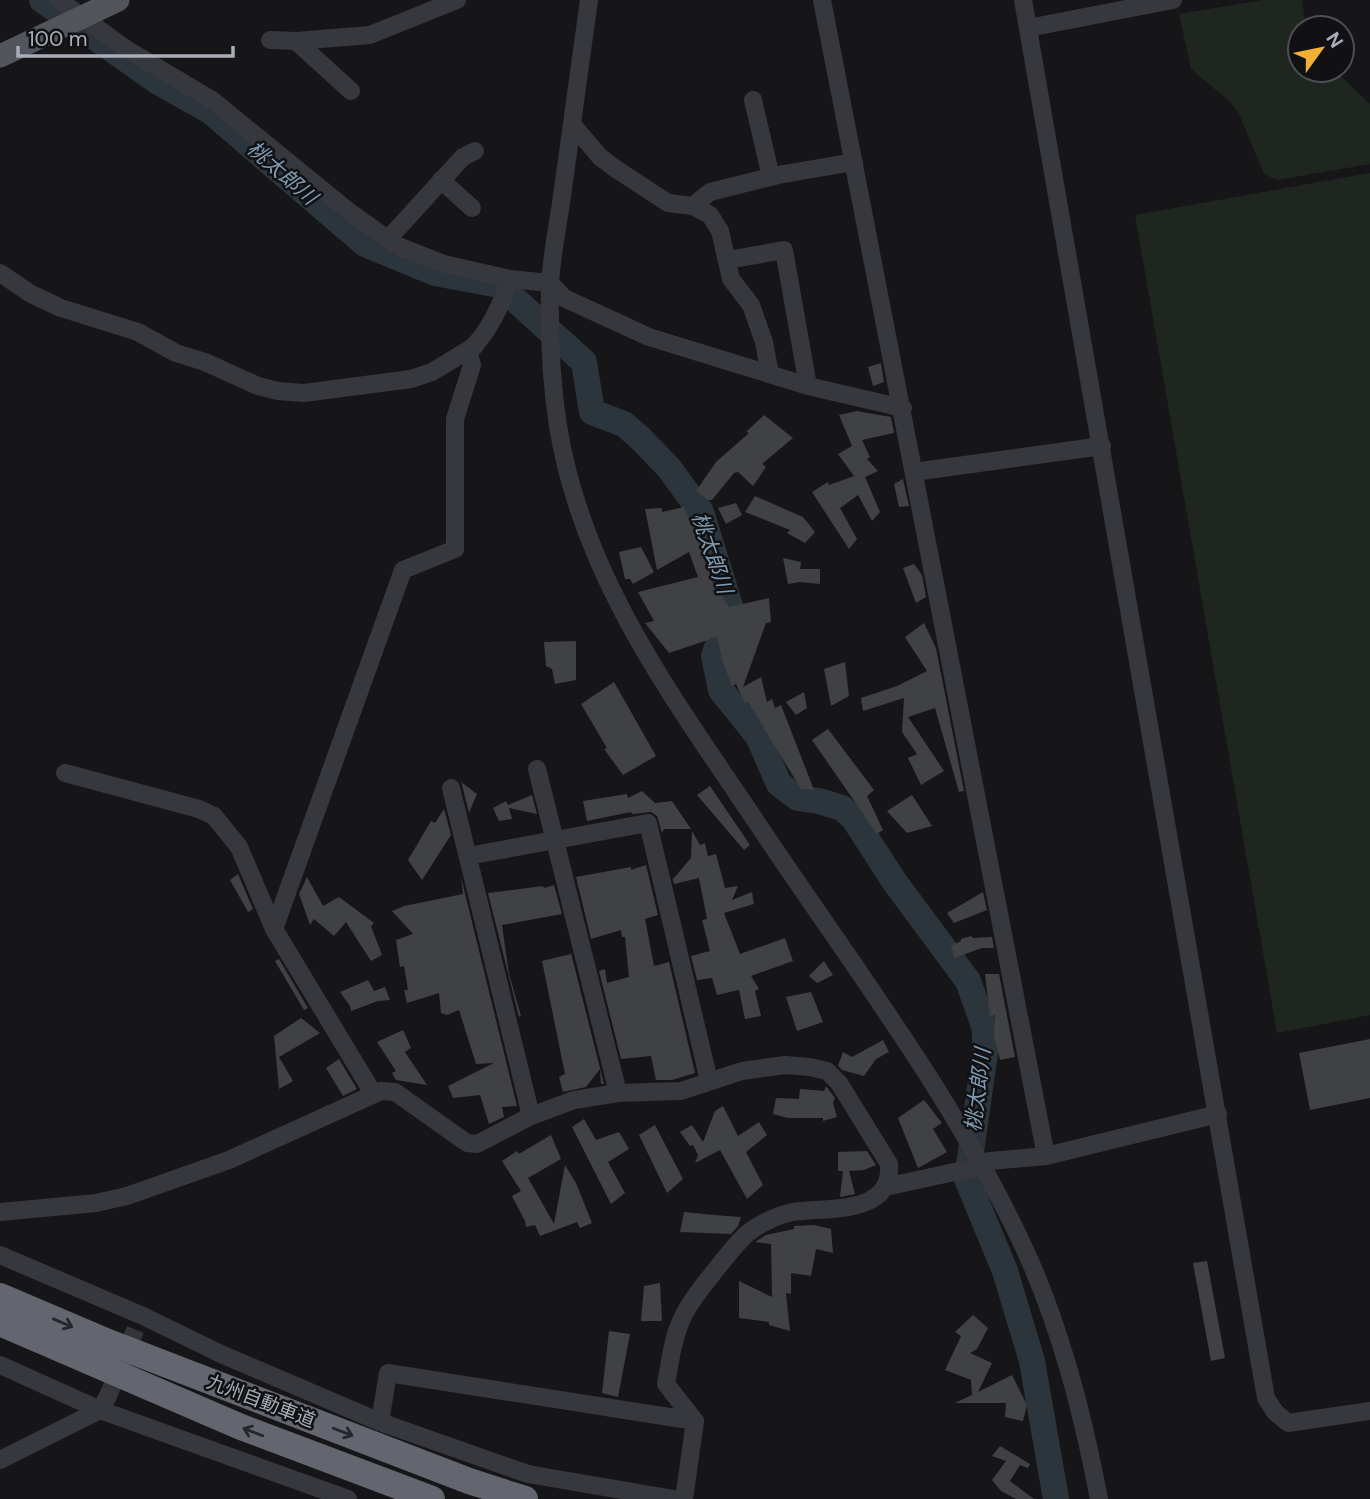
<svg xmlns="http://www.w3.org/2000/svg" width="1370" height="1499" font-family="'DM Sans','Noto Sans JP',sans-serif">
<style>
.green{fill:#1e261f}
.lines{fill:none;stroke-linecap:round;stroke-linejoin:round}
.river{stroke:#2c353c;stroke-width:26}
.building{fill:#404145}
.minor-tunnel{stroke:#333438;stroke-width:18;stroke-dasharray:18 9;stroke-linecap:butt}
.minor{stroke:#37383d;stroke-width:18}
.major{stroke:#53555c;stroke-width:23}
.highway{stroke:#63666e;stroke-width:26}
.oneway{stroke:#26262a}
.labels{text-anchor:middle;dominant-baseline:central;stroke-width:5;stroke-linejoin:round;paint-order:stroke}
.street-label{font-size:19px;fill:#a8adb8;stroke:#111113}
.water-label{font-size:21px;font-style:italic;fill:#7f9bb3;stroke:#111113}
</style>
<rect width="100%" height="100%" fill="#161618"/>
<g class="green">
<polygon points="1263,0 1302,0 1306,28 1300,28 1300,70 1335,70 1370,104 1370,164 1277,180 1264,174 1239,114 1230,102 1191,69 1179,14"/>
<polygon points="1370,173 1370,1015 1277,1033 1135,215"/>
</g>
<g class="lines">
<polyline class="river" points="42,0 158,82 210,111 365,244 435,273 499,285 584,362 592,412 624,424 641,439 669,468 701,512 731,609 714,656 721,690 758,736 779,784 798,798 819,801 842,808 854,819 894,881 968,981 985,1029 985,1053 967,1179 1005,1271 1032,1361 1056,1499"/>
</g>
<g class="building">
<polygon points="881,363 884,382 873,386 868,367"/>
<polygon points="857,411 891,417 894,433 862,440 870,457 867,459 878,471 865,477 880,512 872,521 858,495 840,508 857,539 849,549 812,492 828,482 829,485 854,476 838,454 852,446 839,415"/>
<polygon points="764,415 793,438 762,464 766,467 753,486 738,472 734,473 712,500 708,500 696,491 716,462 749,433 746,432"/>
<polygon points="903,479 909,506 899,507 894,484"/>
<polygon points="755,496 803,517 815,532 805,543 787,533 790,530 745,512"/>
<polygon points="736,503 742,515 726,524 718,508"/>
<polygon points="684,507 697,536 706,548 701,550 712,582 729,607 769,598 771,622 766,623 743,687 761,677 767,702 772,699 775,708 781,705 814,790 801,789 748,702 745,703 736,684 732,686 723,663 717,637 713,638 712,636 711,639 669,653 645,623 654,621 638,592 698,577 689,552 657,570 645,509 662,508 662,512"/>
<polygon points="641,547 654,572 633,584 630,579 625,579 619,552"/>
<polygon points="783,558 801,562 800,569 820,569 820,584 800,582 788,584"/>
<polygon points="914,564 922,575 926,597 916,603 903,568"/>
<polygon points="924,623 936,648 964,791 959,792 935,708 908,717 944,771 921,785 908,758 917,754 902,732 904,698 863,711 861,698 897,686 927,671 905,637"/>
<polygon points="576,641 576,680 555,684 552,669 546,666 544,642"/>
<polygon points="845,662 849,696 831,706 824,669"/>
<polygon points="614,682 656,756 623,775 604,749 607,748 581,704"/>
<polygon points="804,692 807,708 796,715 786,702"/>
<polygon points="828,729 874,790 867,796 883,830 877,834 812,740"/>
<polygon points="461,782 477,794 469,813 462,785"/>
<polygon points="710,786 750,845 744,850 697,795"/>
<polygon points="642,791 655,803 672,801 691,829 664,829 662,833 657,816 651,812 632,814 631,812 587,821 583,801 627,794 628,798"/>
<polygon points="532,795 537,814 509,808 512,819 499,821 493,808 506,801 508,805"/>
<polygon points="912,795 932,826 907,833 887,811"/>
<polygon points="444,809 451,835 422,880 408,860 431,821 435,823"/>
<polygon points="692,831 700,845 705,843 708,856 716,854 725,888 738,886 732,900 752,892 754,904 724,913 740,954 785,938 793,961 751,976 759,989 755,991 761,1016 745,1019 739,990 717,995 712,978 697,980 691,956 710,951 702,920 707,919 699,878 674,884 668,858 673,879 691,858"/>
<polygon points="646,865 658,915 645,919 654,966 669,962 695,1073 672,1080 656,1080 651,1056 621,1059 599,971 605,969 607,983 629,977 625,937 622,937 621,930 591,939 576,877 631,867 631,870"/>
<polygon points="238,874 253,909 248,912 230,880"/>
<polygon points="307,877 323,906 339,897 374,923 371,926 382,955 371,961 346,922 334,936 314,919 310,925 299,894"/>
<polygon points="461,877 517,1106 502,1107 504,1117 489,1124 480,1095 453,1098 448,1086 494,1063 476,1064 459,1010 447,1015 441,1013 439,993 407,1003 404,990 408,990 404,966 400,967 396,940 413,934 392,911 404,906 463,894"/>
<polygon points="554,885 562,914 502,925 509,974 521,1016 519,1017 488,893 543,886 544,888"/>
<polygon points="983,892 987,910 954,923 947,913"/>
<polygon points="971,936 973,938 992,937 994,948 982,948 954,958 951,946 961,941 961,939"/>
<polygon points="570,949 604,1084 601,1084 600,1069 586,1087 563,1092 559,1077 565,1074 542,961 571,954"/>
<polygon points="279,959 308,1008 304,1010 275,961"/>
<polygon points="824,961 833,975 817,983 809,976"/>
<polygon points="985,974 999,974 1015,1057 1000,1060 994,1036 995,1015 990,1017"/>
<polygon points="368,980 374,991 385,987 390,1000 378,1001 351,1011 350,1006 340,992"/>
<polygon points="811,992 823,1022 797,1031 786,997"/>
<polygon points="301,1018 320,1033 279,1057 293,1081 279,1089 274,1036"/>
<polygon points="403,1030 411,1048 405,1052 427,1085 396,1080 392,1073 396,1071 377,1042"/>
<polygon points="1370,1039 1370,1098 1310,1110 1299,1053"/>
<polygon points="883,1040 889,1052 876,1059 864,1076 842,1070 838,1066 843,1052 852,1057"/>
<polygon points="339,1059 357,1089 343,1096 326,1068"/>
<polygon points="826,1086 835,1098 833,1103 837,1117 823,1121 823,1118 788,1118 773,1114 776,1098 799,1099 800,1089 824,1091"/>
<polygon points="924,1100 942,1123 933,1129 947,1152 918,1168 898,1118"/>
<polygon points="723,1106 738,1136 759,1122 767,1135 746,1152 763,1185 747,1199 720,1150 695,1163 698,1155 693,1145 690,1146 680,1132 692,1125 703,1142 715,1111"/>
<polygon points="584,1119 596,1140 619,1132 629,1149 608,1162 625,1193 611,1204 572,1127"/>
<polygon points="655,1125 683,1179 667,1193 639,1135"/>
<polygon points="551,1135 561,1159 528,1178 554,1224 565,1165 576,1183 592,1223 580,1228 577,1222 540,1236 535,1225 526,1227 525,1221 512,1196 521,1191 502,1161 517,1151 519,1154"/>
<polygon points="867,1151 876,1165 864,1170 849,1171 855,1194 840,1197 843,1171 838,1171 838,1152"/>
<polygon points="684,1212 714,1215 741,1217 738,1226 731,1234 680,1232"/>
<polygon points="814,1225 831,1229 833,1253 816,1249 811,1276 791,1273 791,1294 786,1293 790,1331 769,1325 769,1322 739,1318 739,1281 772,1297 771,1244 755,1242 766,1235 794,1229 794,1226"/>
<polygon points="1207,1261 1225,1358 1211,1361 1193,1263"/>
<polygon points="660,1283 662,1321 641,1321 644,1286"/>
<polygon points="973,1315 988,1328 977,1349 970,1353 992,1363 978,1392 1012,1375 1027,1405 1023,1421 1005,1417 1006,1403 955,1403 972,1395 971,1380 945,1370 961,1336 955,1332"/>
<polygon points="609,1331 630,1334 618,1397 602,1393"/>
<polygon points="1000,1446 1030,1464 1028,1468 1020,1465 1010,1481 1034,1499 1016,1499 1001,1491 992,1480 1006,1461 992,1456"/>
</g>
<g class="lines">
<polyline class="minor-tunnel" points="108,1396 136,1328"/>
<g class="minor">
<polyline points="59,0 126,49 212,100 347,210 396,245 444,264 510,279 550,283 564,298 649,337 808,386 903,408"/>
<path d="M589 0C580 65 571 131 562 196 558 226 551 257 550 286 549 332 551 381 558 426 582 575 669 692 751 814 843 953 948 1088 1020 1239 1059 1321 1082 1410 1099 1499"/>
<polyline points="822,0 1046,1156"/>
<polyline points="1023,0 1266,1398 1275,1412 1288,1423 1370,1411"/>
<polyline points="1028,28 1173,0"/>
<polyline points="270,40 296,41 370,35 457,0"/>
<polyline points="296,41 351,91"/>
<polyline points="753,100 771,177"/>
<polyline points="572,124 600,157 616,169 668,203 693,206 710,215 720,231 731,279 751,305 764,342 770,374"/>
<polyline points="441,180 472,208"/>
<polyline points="693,206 710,192 778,175 854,162"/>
<polyline points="388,239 463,157 475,151"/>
<polyline points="728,260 784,250 808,386"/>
<polyline points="0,273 31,294 61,308 138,332 176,353 205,362 258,386 278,391 304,393 411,379 432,372 475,346"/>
<polyline points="914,472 1102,446"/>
<polyline points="537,769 618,1093"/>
<polyline points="65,773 199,809 214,816 239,847 274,929 373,1093"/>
<polyline points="451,788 531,1116"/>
<polyline points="468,856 648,823 709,1081"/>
<path d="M274 929 403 570 455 549V419L472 365 468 351C487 337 503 301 510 279"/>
<polyline points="885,1187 982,1166 990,1161 1046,1156 1218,1114"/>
<path d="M0 1212 96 1203 127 1196 229 1160 381 1091 395 1092 467 1143 477 1144 531 1116 574 1100 618 1093 681 1091 742 1071 785 1065 810 1067 827 1071 839 1083 889 1164C893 1216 826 1207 793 1212 777 1215 762 1223 749 1232 737 1242 727 1256 717 1268 704 1285 689 1302 681 1321 672 1341 670 1363 666 1384L695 1421 684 1499"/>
<polyline points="0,1255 143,1316 221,1354 380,1422 528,1474 674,1499"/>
<polyline points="0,1365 100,1410 348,1499"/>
<polyline points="380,1422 388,1373 695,1421"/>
<polyline points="0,1460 100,1410 108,1396"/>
</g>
<polyline class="major" points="0,56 118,0"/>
<g class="highway">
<polyline points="0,1296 108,1342 469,1481 525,1499"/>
<polyline points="0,1323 241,1427 432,1499"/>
</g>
</g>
<defs><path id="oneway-shaft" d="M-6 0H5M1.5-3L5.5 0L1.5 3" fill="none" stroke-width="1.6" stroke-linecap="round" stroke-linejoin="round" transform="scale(1.75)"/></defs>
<g class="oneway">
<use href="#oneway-shaft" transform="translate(63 1323) rotate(23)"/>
<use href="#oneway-shaft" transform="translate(253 1432) rotate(-159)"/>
<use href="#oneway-shaft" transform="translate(343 1432) rotate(21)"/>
</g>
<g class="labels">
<g class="street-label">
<text transform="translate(261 1401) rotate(21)">九州自動車道</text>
</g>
<g class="water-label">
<text transform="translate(282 173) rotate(41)">桃太郎川</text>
<text transform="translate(712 553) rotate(71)">桃太郎川</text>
<text transform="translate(978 1090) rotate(-83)">桃太郎川</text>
</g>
</g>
<g transform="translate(1321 49) rotate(57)"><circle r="33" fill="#111113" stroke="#4d4f55" stroke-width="2"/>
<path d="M0-5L12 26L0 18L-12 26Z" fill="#f2b134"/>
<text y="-10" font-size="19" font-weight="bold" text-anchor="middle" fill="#a8adb8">N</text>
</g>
<path d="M18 46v10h215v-10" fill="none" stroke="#a8adb8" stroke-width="3.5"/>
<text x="28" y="46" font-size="21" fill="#a8adb8" stroke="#111113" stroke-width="5" paint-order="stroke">100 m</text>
</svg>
